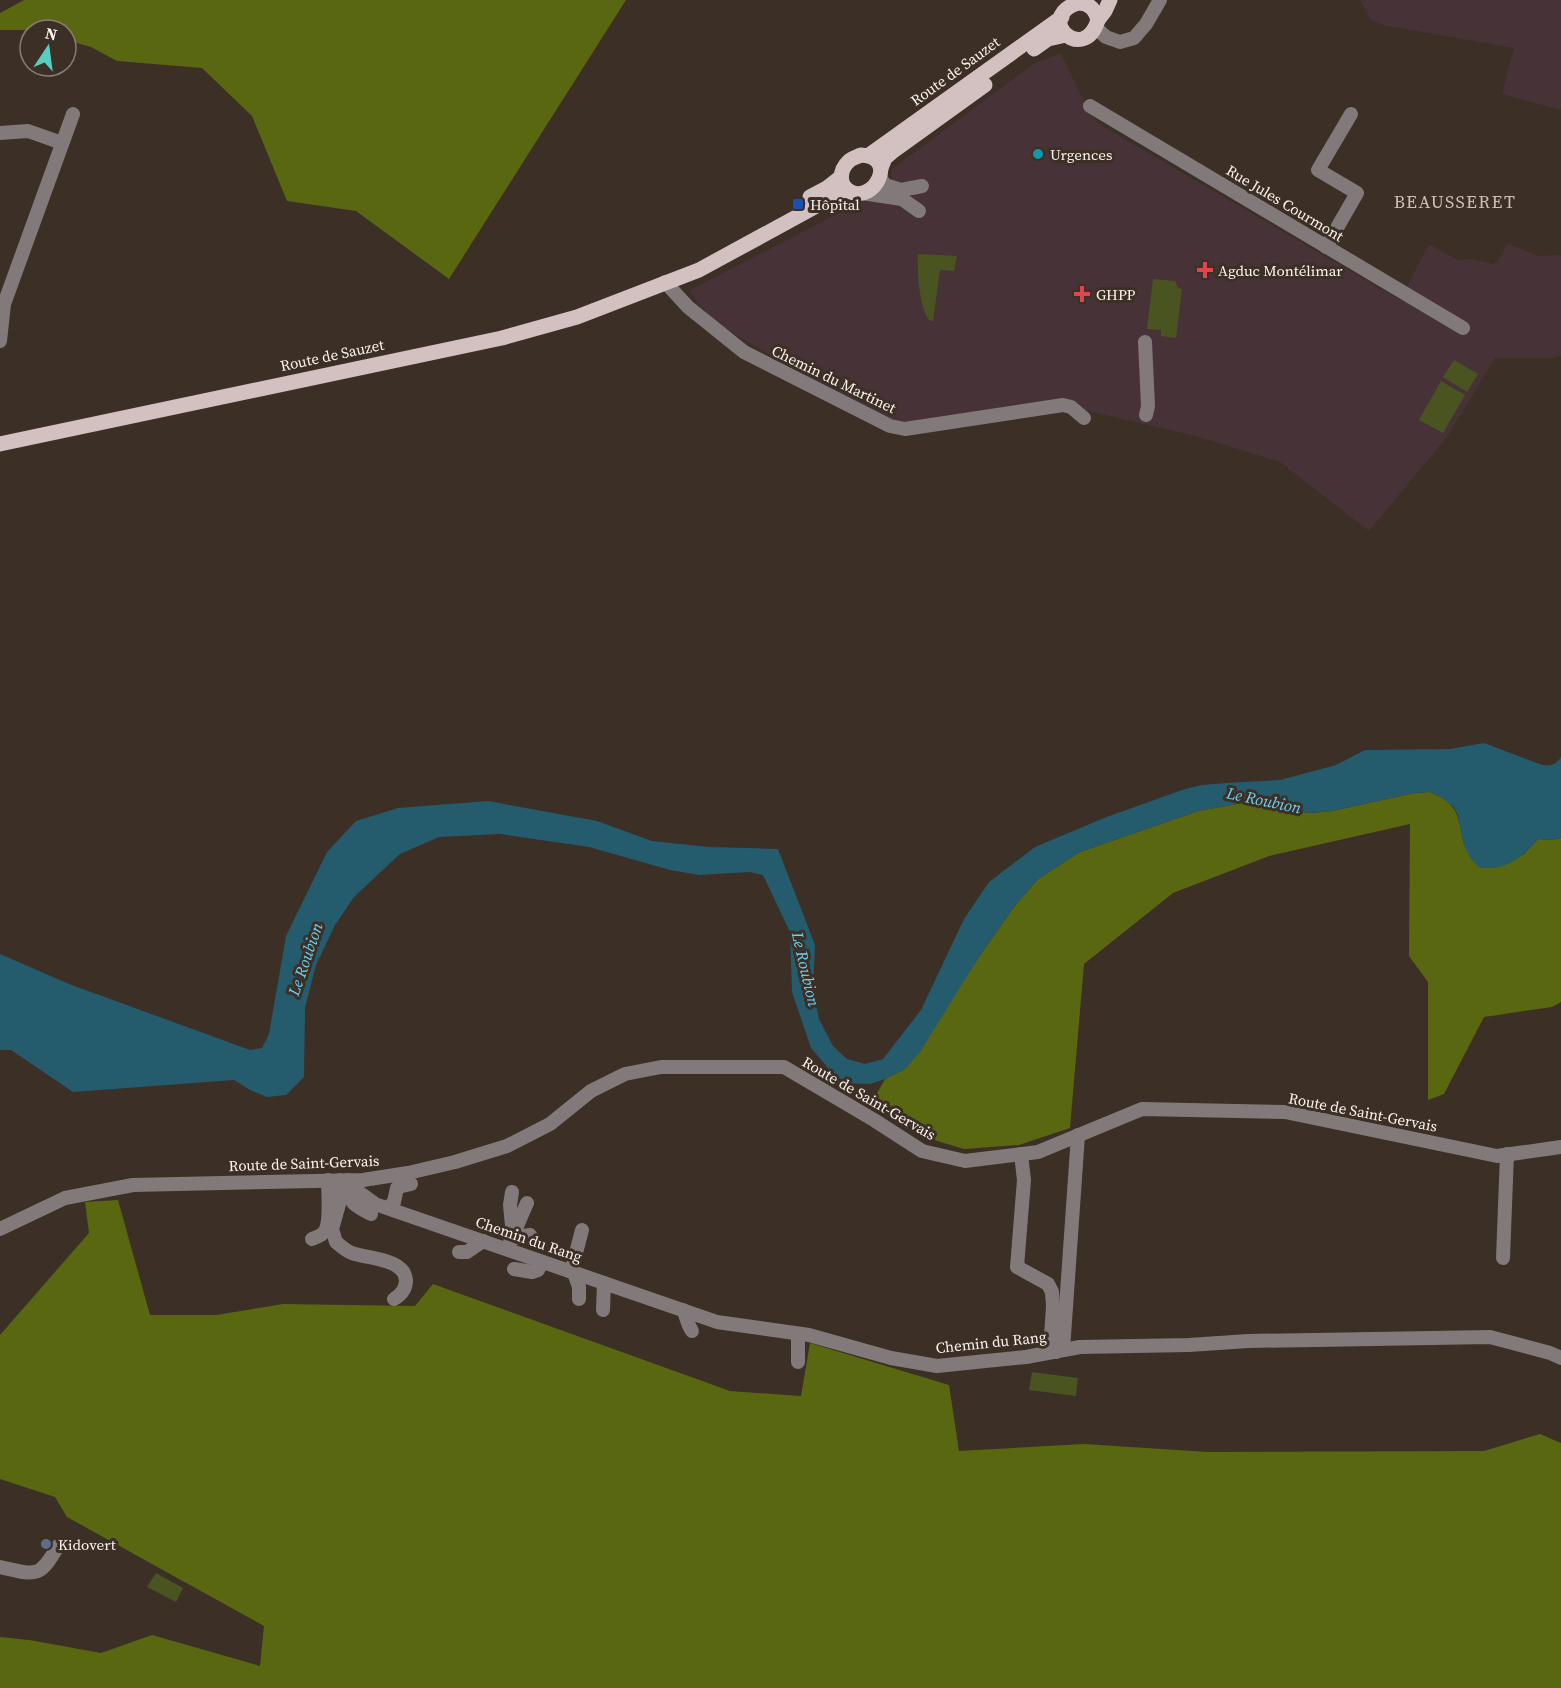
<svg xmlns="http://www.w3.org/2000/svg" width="1561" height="1688" font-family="'Source Serif 4',serif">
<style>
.medical{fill:#473337}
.green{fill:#4a5421}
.forest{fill:#596711}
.water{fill:#245b6d}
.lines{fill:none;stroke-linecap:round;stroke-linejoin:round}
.minor{stroke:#82797a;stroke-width:14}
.major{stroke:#d3c1c2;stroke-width:15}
.culture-dot{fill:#0f9aa8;stroke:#3c2f26;stroke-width:2}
.transit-dot{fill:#1a4fb4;stroke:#3c2f26;stroke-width:2}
.health-dot{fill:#e0444e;stroke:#3c2f26;stroke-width:2}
.service-dot{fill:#5c6f8a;stroke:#3c2f26;stroke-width:2}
.labels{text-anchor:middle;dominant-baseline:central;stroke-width:6;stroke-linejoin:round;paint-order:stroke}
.street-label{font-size:15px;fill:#fbf3ed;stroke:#3c2f26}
.poi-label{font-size:15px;fill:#fbf3ed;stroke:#3c2f26;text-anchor:start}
.water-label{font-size:16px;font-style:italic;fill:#6ad4f8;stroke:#3c2f26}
.quarter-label{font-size:18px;letter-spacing:1.5px;fill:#cfbeb3;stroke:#3c2f26}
</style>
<rect width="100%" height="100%" fill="#3c2f26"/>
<g class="medical">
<polygon points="1360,0 1561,0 1561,110 1502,94 1514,48 1383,25 1370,19"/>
<polygon points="1061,53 1081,96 1097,123 1400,300 1429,244 1457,260 1472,259 1492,264 1497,262 1508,243 1537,256 1561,255 1561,356 1553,358 1495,358 1447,437 1369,531 1280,462 1196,436 1066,406 898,430 714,322 689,291 877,193 890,184 892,169 1035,63"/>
</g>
<g class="green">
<path d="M918 254 957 256 954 271 940 270 933 321 929 320C919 305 917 272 918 254Z"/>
<polygon points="1153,279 1175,281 1178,288 1182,289 1176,338 1161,336 1161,330 1147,329"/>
<polygon points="1454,360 1478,374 1467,392 1443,377"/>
<polygon points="1441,381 1465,395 1443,433 1419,420"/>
<polygon points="1032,1372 1078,1378 1076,1396 1029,1390"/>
<polygon points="156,1573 183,1588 176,1602 147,1587"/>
</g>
<g class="forest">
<polygon points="24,0 626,0 449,279 356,211 287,201 252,116 202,68 117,61 91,47 66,40 66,30 0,30 0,13"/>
<path d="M1430 792C1460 804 1458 817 1464 845L1523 855 1538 839 1551 840 1561 838V1002L1552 1007 1484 1017 1444 1094 1428 1100V982L1409 956 1410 824 1269 856 1173 893 1084 964 1070 1128 1019 1145 964 1149 924 1137 871 1104 885 1079 905 1069 979 957 1013 908 1038 879 1080 852 1198 811 1242 803 1310 813 1332 811 1414 793Z"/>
<polygon points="118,1200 150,1315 216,1315 283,1304 415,1306 433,1284 730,1391 801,1396 810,1343 949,1385 959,1451 1084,1444 1208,1452 1484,1451 1540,1434 1561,1443 1561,1688 0,1688 0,1637 29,1640 101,1653 152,1635 260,1666 264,1626 67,1517 55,1497 0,1479 0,1335 89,1233 85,1202"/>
</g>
<path class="water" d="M1484 743 1542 765C1551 766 1556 765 1561 757V838L1551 840 1538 839C1521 858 1507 870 1480 868L1471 859 1464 845 1458 815 1453 806 1439 796 1430 792 1414 793 1332 811 1310 813 1242 803 1198 811 1080 852 1038 879 1013 908 979 957 920 1052 905 1069 885 1079 870 1084 847 1083 834 1075 811 1048 792 992 790 932 763 875 750 872 699 875 670 870 589 847 500 834 439 837 400 854 354 897 335 925 316 965 305 1008 304 1077 286 1095 267 1097 250 1090 234 1080 73 1092 11 1050H0V954L69 984 250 1050 262 1048 269 1034 286 936 327 852 356 821 398 808 488 801 597 821 652 841 709 847 778 849 815 945 813 991 819 1019 833 1046 847 1059 865 1064 883 1059 921 1010 964 919 989 882 1035 847 1104 818 1182 790 1202 785 1226 783 1280 780 1336 765 1365 750 1450 749Z"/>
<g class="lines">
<g class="minor">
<polyline points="1096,28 1106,37 1120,42 1134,38 1146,24 1160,0"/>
<polyline points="1090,106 1463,328"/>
<polyline points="0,133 28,131 62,143"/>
<polyline points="880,177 885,185 901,190 922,186"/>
<polyline points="862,193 902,199 919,211"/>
<polyline points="1326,247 1357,193 1318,170 1351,114"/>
<polyline points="665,282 688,307 744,352 890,426 905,429 1063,405 1071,407 1084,418"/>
<polyline points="0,341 4,304 73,114"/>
<polyline points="1145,342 1148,406 1146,415"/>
<polyline points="1021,1154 1024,1180 1017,1267 1048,1284 1052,1292 1053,1306 1051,1337 1056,1352"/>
<path d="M340 1180 341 1197 332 1229 336 1242C341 1246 346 1251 352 1253 367 1259 404 1258 406 1280 406 1289 401 1295 394 1299"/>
<polyline points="347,1180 349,1185 375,1204 717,1322 809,1335 891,1358 937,1366 1026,1357 1080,1347 1189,1345 1248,1341 1490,1337 1550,1353 1561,1358"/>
<path d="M349 1185C349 1205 355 1205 371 1214"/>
<polyline points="388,1208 394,1202 397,1188 402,1186 411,1184"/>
<polyline points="0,1229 65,1198 133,1185 363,1180 408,1173 455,1162 507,1146 550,1124 591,1091 625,1074 661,1067 784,1067 874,1120 922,1151 965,1161 1038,1152 1142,1109 1285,1112 1497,1156 1561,1147"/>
<polyline points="512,1234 517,1226 527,1203"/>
<path d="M312 1239C316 1237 322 1236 325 1231 331 1221 328 1193 328 1180"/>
<polyline points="511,1239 522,1236 530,1235"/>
<polyline points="507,1249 513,1236 510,1205 512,1192"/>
<polyline points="459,1252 467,1252 483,1241"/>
<polyline points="1503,1258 1507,1154"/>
<polyline points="514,1269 532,1272 538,1270 542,1262"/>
<polyline points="571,1272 582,1230"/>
<polyline points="574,1273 579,1287 579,1299"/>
<polyline points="603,1310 604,1283"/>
<path d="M683 1310C687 1317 687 1324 692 1331"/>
<polyline points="1063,1350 1078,1135"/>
<polyline points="798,1362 798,1334"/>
<path d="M0 1567C36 1575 39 1579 58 1546"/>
</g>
<g class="major">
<path d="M1078 3C1089 3 1095 9 1098 20 1084 66 1033 18 1078 3Z"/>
<polyline points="1098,20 1105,11 1110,0"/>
<polyline points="1034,49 1048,39 1066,35"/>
<path d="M861 155C899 157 874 203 851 192 838 186 839 170 849 161 852 158 857 157 861 155Z"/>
<polyline points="869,155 1062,17"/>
<polyline points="881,168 885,158 892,152 985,85"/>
<polyline points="810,197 827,188 841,177"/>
<polyline points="0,444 502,338 577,317 699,270 833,197 849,191"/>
</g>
</g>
<circle class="culture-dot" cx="1038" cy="154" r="6"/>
<rect class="transit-dot" x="792" y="198" width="12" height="12" rx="3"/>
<g class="health-dot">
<path d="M1202 261h6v6h6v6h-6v6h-6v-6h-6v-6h6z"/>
<path d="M1079 285h6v6h6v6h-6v6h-6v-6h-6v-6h6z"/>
</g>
<circle class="service-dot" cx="46" cy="1544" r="6"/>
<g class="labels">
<g class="street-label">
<text transform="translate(955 71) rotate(-36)">Route de Sauzet</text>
<text transform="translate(1285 203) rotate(31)">Rue Jules Courmont</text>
<text transform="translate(332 355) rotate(-12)">Route de Sauzet</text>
<text transform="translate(834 379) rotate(26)">Chemin du Martinet</text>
<text transform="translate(869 1098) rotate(30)">Route de Saint-Gervais</text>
<text transform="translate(1363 1112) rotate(11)">Route de Saint-Gervais</text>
<text transform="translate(304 1163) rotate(-2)">Route de Saint-Gervais</text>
<text transform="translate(529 1239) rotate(19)">Chemin du Rang</text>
<text transform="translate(991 1342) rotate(-6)">Chemin du Rang</text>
</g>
<g class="poi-label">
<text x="1050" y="154">Urgences</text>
<text x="810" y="204">Hôpital</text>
<text x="1218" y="270">Agduc Montélimar</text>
<text x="1096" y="294">GHPP</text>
<text x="58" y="1544">Kidovert</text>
</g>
<g class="water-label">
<text transform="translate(1264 800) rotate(12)">Le Roubion</text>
<text transform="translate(305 959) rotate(-71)">Le Roubion</text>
<text transform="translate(806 969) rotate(77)">Le Roubion</text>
</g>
<g class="quarter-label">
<text x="1455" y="201">BEAUSSERET</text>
</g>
</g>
<g transform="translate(48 48) rotate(13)"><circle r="28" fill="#3c2f26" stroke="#887d76" stroke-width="1.5"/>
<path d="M0-4.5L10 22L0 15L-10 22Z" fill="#57cec2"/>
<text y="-9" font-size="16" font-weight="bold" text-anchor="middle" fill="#fbf3ed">N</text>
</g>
</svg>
